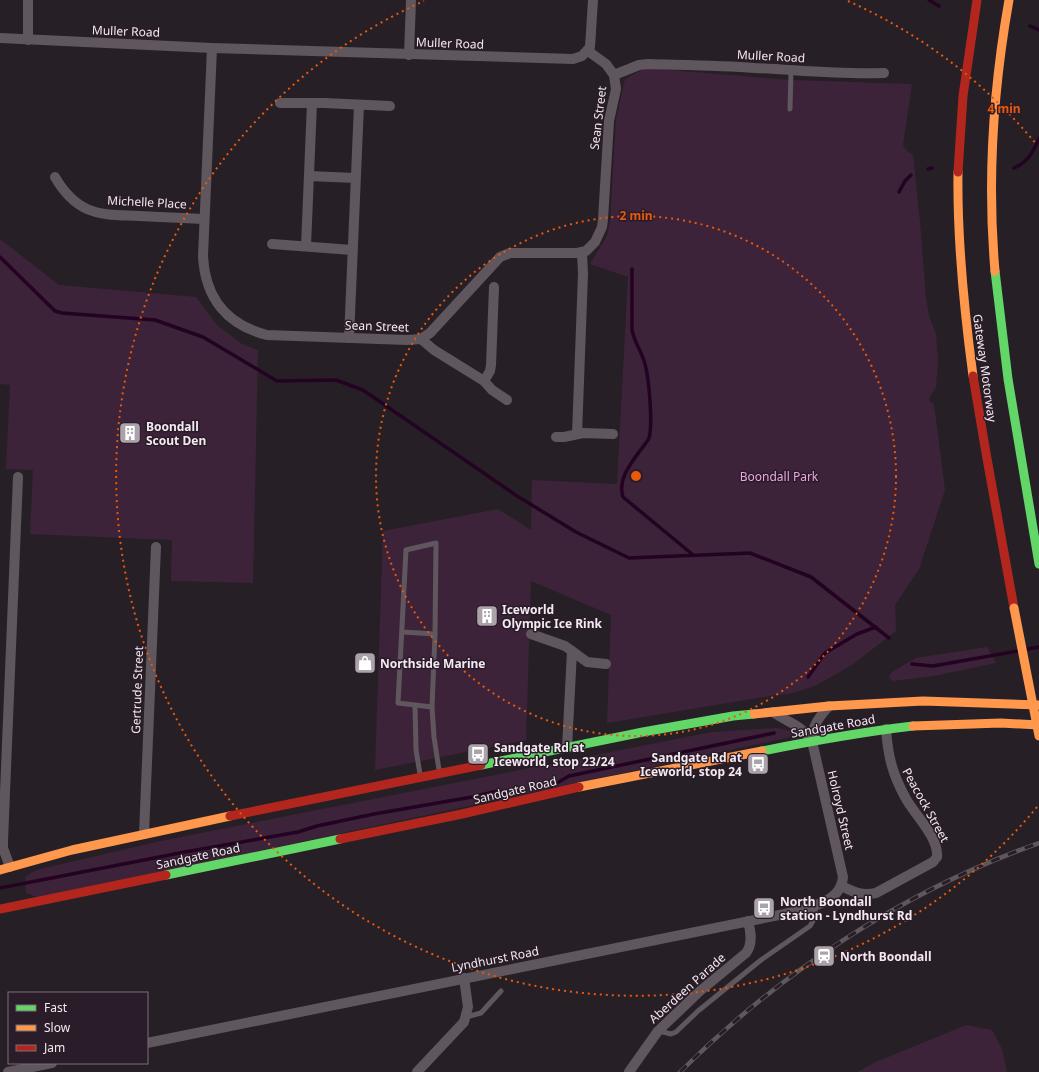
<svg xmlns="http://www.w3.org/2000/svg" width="1039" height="1072" font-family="'Noto Sans',sans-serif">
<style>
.green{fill:#3c2339}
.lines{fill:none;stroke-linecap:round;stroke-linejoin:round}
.stream{stroke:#240322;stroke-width:3.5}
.lane{stroke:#5f575d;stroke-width:5}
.street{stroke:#5f575d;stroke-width:10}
.fast{stroke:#63d668;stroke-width:9}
.slow{stroke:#ff974d;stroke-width:9}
.jam{stroke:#b3261e;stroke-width:9}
.rail-casing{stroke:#5e585d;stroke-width:4.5}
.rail{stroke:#2a1c28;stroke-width:3;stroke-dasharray:9;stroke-linecap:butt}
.slow-bridge{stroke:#ff974d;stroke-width:9}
.ring{fill:none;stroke:#e8590c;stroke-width:2;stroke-dasharray:2 4}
.labels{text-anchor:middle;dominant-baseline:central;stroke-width:3;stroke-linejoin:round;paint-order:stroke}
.street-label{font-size:12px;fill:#f3e9f1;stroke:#2a1c28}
.poi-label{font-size:12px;font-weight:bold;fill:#f3e9f1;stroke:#2a1c28;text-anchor:start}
.park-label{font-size:12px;fill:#eca4e3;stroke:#2a1c28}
.centre{fill:#e8590c;stroke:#2a1c28;stroke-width:2}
.ring-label{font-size:12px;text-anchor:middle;font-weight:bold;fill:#e8590c;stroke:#2a1c28;stroke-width:3;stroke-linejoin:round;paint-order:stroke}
</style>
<rect width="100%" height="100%" fill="#262026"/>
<g class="green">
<polygon points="645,68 790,80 912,84 903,145 906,150 913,155 920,222 926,298 929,316 936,334 938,362 936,387 929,398 930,402 934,404 945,490 919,569 895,605 896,631 852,665 815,686 789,694 776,695 607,723 611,615 531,581 526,740 375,770 383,531 498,509 531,530 532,480 617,484 628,277 590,264 607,236 610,222 616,119 625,79"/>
<polygon points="0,239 59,285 196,297 217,325 242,344 258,350 253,583 171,581 172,540 30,534 33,470 6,469 10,385 0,384"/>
<polygon points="987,647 996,663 934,676 892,681 889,677 892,672 916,658"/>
<polygon points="778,728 794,732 791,737 40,898 26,893 25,877 36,870 161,841 712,732"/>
<polygon points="966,1025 992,1030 1002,1049 1007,1072 857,1072 876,1062"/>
</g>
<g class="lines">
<g class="stream">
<polyline points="929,0 939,6"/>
<polyline points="1030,26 1039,30"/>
<path d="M1014 168C1028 162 1033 152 1039 139"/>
<polyline points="928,169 932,168"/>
<polyline points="899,192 905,181 911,175"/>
<polyline points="0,257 55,311 62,313 155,320 203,337 277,381 336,380 363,390 517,496 576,532 629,558 750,553 811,577 889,638"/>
<path d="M632 269V330C634 342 642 352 645 364 649 378 653 424 649 438 648 441 644 445 642 448 632 462 617 479 623 497L692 554"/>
<polyline points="1028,649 1039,647"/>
<polyline points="912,664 933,666 1018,651"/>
<polyline points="808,677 825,653 857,634 876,627"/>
<polyline points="552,786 569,776 774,733"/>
<polyline points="0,888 185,852 298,832 317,826 374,814 472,797 498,791 510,794 517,792"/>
</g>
<g class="lane">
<polyline points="790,109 791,71"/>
<polygon points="436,543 435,634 432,707 398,703 406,550"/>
<polyline points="402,632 435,634"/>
<polyline points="415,706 416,750 420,774"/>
<polyline points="432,707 434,737 439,770"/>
<polyline points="466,1017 481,1013 501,991"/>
<polyline points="659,1031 671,1034 676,1032 698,1011 761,960 810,926 814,919 816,905"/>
</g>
<g class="street">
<polyline points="0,38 212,48 573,59 582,56 590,47 593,0"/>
<polyline points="28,40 28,0"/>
<path d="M212 48 203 256C205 298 227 325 267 335L407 340 421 339 430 333 500 257 510 253H577L586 251 595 242 602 227 603 219 609 121 616 89 614 75"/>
<path d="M588 51 606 64 614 75 639 65 648 64C683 65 719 65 755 68 798 70 841 75 884 73"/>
<polyline points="409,55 411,0"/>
<polyline points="280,103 324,103 390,106"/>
<polyline points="309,176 355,178"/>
<path d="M55 177C63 191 72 202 87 209 103 216 122 215 139 216 161 217 183 218 204 219"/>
<polyline points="272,244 352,250"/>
<polyline points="306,246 312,103"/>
<polyline points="349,338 359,105"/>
<polyline points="421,339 434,350 484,381 492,390 507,400"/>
<polyline points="484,381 490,371 491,365 494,287"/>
<polyline points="577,434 583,274 582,253"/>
<polyline points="556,437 564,437 583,433 613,434"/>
<polyline points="531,634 565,646 572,651 567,748"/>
<polyline points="572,651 587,662 606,664"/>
<path d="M773 712C787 722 803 726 812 741"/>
<polyline points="144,834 156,547"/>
<polyline points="10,867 3,848 3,841 18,477"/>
<path d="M842 886C853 892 862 896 876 893L933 862 937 857C939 837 913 813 905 797 892 773 888 756 886 729"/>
<path d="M147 1043 799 911C817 905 841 900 843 877L812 741C812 726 819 717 829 706"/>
<polyline points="8,1072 52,1063"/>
<polyline points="417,1072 464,1022 468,1007 464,978"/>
<path d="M629 1072 658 1031 700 991 746 953C753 944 751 932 748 921"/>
</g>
<g class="fast">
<polyline points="995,271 1008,379 1039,564"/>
<path d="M762 751C812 741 862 732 913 726"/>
<polyline points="481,765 643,732 733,716 754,714"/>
<polyline points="166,875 340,839"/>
</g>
<g class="slow">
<path d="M958 172C957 241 964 309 973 376"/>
<path d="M995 271C987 180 993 90 1009 0"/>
<polyline points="754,714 829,706 923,701 1039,705"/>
<polyline points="913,726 1001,723 1039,725"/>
<polyline points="579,787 762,751"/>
<polyline points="0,870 72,850 230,816"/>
</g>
<g class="jam">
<polyline points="958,172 963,96 977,0"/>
<polyline points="973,376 986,453 1014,608"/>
<polyline points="230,816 481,765"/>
<polyline points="340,839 462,814 579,787"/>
<polyline points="0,909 166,875"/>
</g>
<g class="rail-casing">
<path id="rail" d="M680 1072C782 971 904 891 1039 843"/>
</g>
<use href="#rail" class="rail"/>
<polyline class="slow-bridge" points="1014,608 1039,736"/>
</g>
<g class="ring">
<circle cx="636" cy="476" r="260"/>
<path d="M1037 807A520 520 0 1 1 424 1M848 1A520 520 0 0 1 1037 145"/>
</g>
<defs>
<g id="building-square" transform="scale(1.15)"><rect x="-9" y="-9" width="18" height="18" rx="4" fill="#aba3aa" stroke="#2a1c28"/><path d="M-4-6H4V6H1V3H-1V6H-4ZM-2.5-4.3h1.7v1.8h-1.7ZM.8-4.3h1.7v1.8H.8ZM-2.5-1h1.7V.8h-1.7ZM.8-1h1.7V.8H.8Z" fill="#fff"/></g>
<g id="shop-square" transform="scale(1.15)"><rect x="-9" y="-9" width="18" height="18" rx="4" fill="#aba3aa" stroke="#2a1c28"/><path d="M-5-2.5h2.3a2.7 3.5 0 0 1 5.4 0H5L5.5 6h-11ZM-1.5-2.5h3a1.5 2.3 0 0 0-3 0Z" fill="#fff"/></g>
<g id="bus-square" transform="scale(1.15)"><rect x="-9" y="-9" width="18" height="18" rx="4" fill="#aba3aa" stroke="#2a1c28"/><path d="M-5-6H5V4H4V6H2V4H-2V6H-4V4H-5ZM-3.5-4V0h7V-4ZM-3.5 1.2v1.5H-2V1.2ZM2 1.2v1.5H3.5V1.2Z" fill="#fff"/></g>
<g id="station-square" transform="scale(1.15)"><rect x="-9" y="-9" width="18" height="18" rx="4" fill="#aba3aa" stroke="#2a1c28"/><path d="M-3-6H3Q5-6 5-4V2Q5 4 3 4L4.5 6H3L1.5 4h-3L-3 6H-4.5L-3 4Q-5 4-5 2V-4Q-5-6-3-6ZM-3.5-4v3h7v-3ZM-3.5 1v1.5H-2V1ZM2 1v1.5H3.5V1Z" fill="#fff"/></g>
</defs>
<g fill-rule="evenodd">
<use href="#building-square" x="130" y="433"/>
<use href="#building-square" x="487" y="616"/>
<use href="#shop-square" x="365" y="663"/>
<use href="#bus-square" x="478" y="754"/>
<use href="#bus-square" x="758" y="764"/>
<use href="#bus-square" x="764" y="908"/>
<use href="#station-square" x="824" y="956"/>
</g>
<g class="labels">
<g class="street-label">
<text transform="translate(126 31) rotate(2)">Muller Road</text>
<text transform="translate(450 43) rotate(2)">Muller Road</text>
<text transform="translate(771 56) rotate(3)">Muller Road</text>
<text transform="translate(598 118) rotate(-83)">Sean Street</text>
<text transform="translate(147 202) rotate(3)">Michelle Place</text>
<text transform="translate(377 326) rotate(2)">Sean Street</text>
<text transform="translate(985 368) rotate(82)">Gateway Motorway</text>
<text transform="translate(137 690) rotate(-88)">Gertrude Street</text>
<text transform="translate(833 726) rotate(-10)">Sandgate Road</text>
<text transform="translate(515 790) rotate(-13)">Sandgate Road</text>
<text transform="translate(926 805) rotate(61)">Peacock Street</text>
<text transform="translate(841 810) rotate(77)">Holroyd Street</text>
<text transform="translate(198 856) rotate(-12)">Sandgate Road</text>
<text transform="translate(495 959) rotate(-11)">Lyndhurst Road</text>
<text transform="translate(687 988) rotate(-42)">Aberdeen Parade</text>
</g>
<g class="poi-label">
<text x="146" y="426">Boondall<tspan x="146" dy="14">Scout Den</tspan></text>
<text x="502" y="609">Iceworld<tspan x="502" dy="14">Olympic Ice Rink</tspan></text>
<text x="380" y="663">Northside Marine</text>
<text x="494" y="747">Sandgate Rd at<tspan x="494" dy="14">Iceworld, stop 23/24</tspan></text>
<text x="742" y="757" text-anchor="end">Sandgate Rd at<tspan x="742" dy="14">Iceworld, stop 24</tspan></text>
<text x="780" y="901">North Boondall<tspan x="780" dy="14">station - Lyndhurst Rd</tspan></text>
<text x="840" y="956">North Boondall</text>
</g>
<g class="park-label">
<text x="779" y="476">Boondall Park</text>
</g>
</g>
<circle cx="636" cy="476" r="6" class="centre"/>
<g class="ring-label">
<text x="1004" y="113">4 min</text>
<text x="636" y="220">2 min</text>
</g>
<rect x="8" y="992" width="140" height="72" fill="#2a1c28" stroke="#7a6e78"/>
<rect x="16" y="1005" width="20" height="6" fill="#63d668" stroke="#7a6e78"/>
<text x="44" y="1012" font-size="12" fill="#f3e9f1">Fast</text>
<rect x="16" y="1025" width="20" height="6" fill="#ff974d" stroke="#7a6e78"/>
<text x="44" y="1032" font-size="12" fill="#f3e9f1">Slow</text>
<rect x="16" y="1045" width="20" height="6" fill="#b3261e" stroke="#7a6e78"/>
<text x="44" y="1052" font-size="12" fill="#f3e9f1">Jam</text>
</svg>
